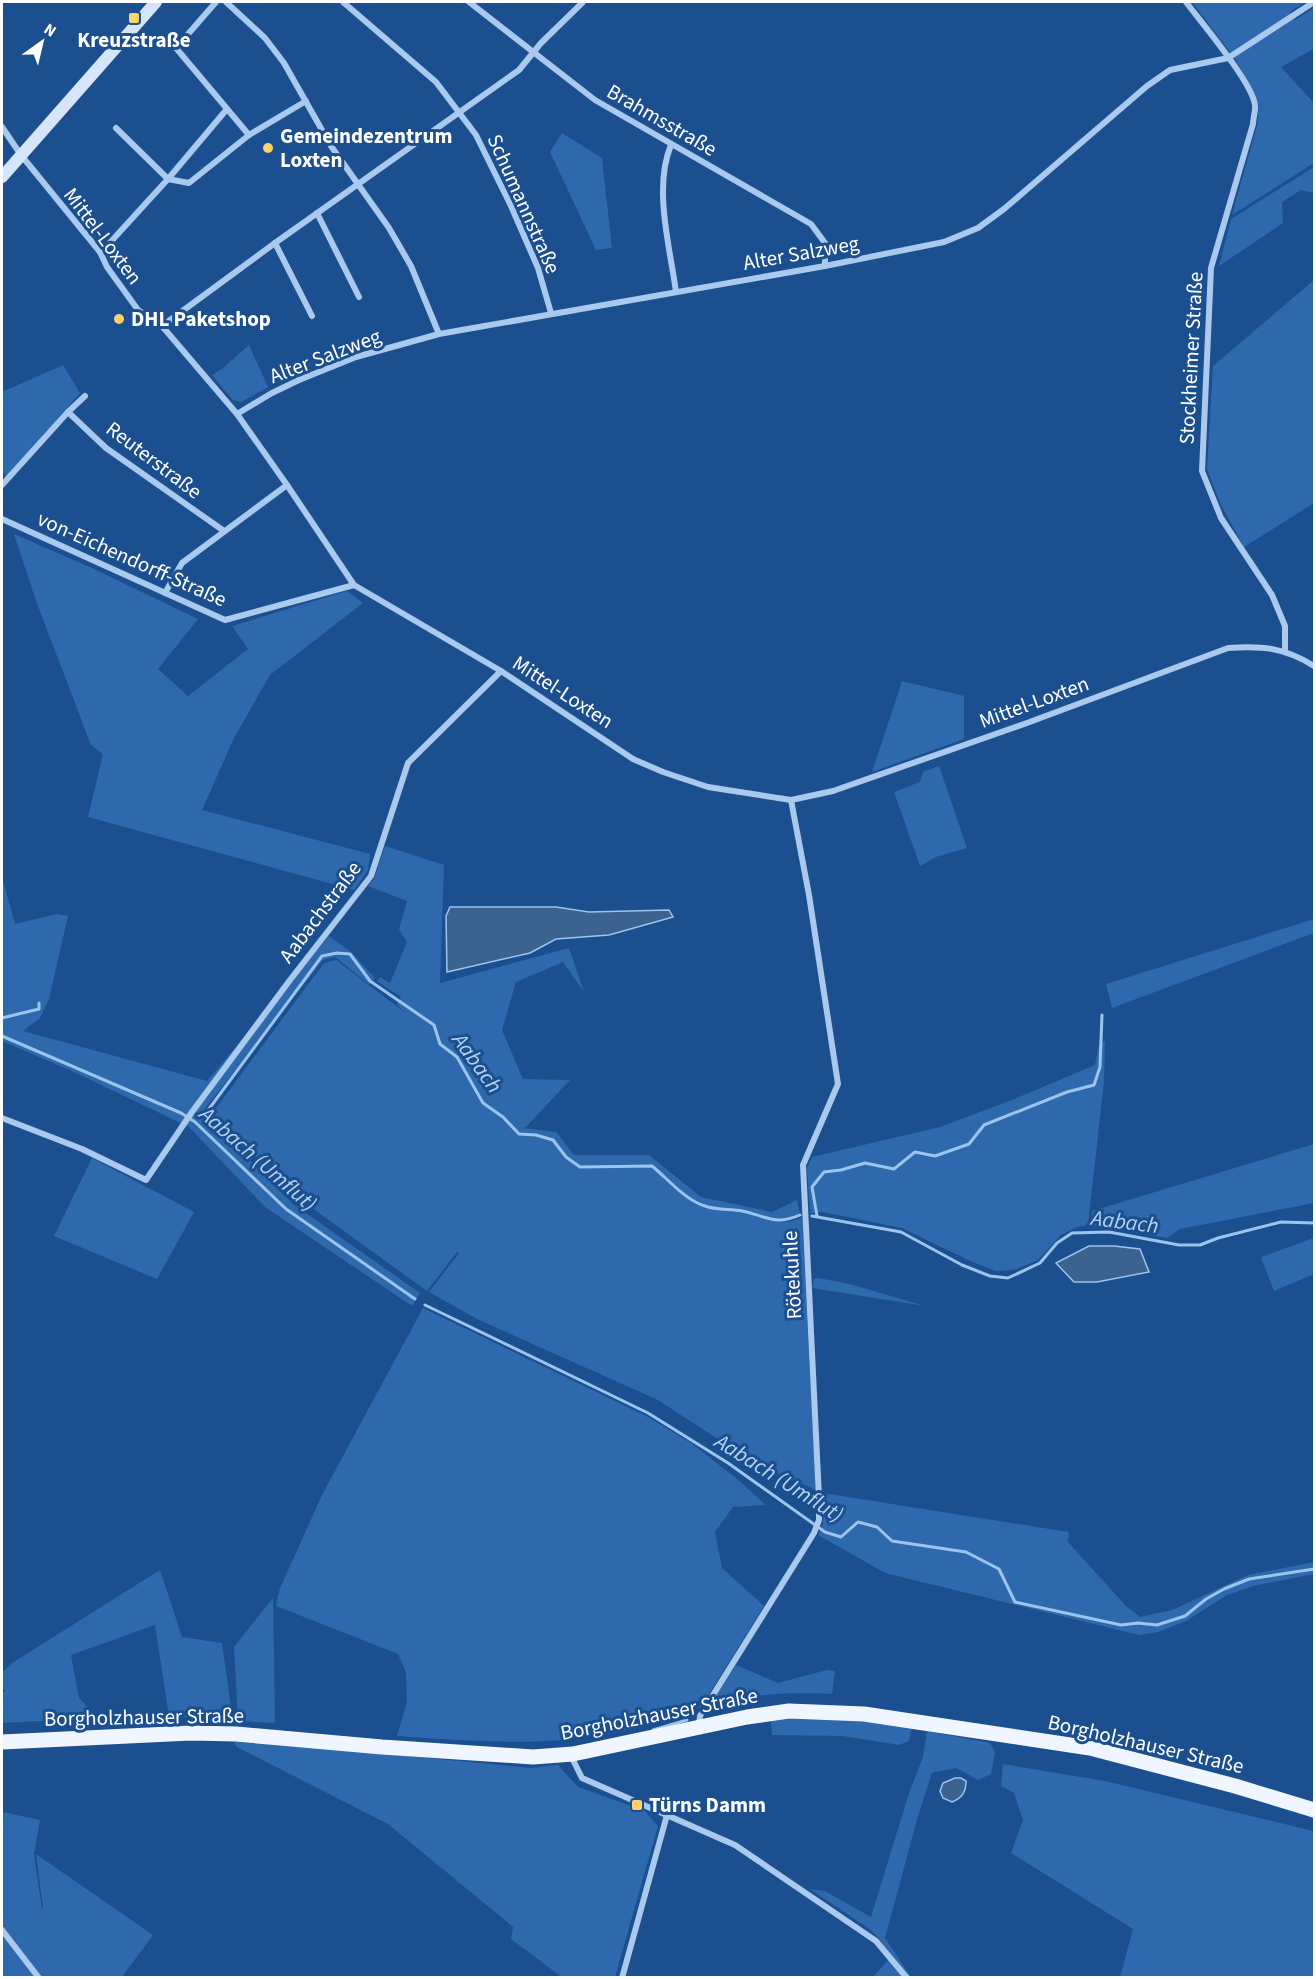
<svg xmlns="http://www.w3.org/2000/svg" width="1316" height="1979" font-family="'Source Sans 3',sans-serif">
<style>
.green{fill:#2e69ad}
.water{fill:#3c6290;stroke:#9cc4f0;stroke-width:1.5}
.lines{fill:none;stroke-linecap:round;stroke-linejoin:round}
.stream{stroke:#9cc4f0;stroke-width:3}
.street{stroke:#a9c9ee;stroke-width:6}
.secondary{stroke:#d6e6fa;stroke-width:12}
.primary{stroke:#f0f6ff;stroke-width:15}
.poi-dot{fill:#ffd166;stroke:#1b4f8f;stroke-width:2}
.labels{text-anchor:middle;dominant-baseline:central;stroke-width:6;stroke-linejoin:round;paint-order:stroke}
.poi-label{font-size:21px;font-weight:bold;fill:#fff;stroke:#1b4f8f;text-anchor:start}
.street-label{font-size:21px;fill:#fff;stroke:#1b4f8f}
.water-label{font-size:22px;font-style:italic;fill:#b5d3f5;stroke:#1b4f8f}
</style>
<rect width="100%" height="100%" fill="#1b4f8f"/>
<g class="green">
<polygon points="1192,2 1306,2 1290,12 1295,20 1314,8 1314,49 1281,67 1314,103 1314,163 1232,215 1257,126 1259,105 1250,85 1236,60"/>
<polygon points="562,133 602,158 612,248 596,250 550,152"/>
<polygon points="1314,167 1314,193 1301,190 1282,202 1283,223 1219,266 1231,219"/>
<polygon points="1314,280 1314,503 1244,547 1221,505 1207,469 1213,366"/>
<polygon points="249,345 268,387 241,402 233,400 212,375 223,368"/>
<polygon points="63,365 80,393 6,478 2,468 2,392"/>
<polygon points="14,534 94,569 198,619 158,669 188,696 248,649 232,626 347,591 363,603 270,675 234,738 202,810 370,854 368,870 354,890 88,817 103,754 91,745 36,601"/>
<polygon points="902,681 964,696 964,739 872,772"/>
<polygon points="939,766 967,848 936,857 920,866 894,792 920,782 923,772"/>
<polygon points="385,846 444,865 440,983 569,948 584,992 563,962 516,982 502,1030 523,1079 570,1080 526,1127 522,1128 556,1132 574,1155 649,1155 701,1197 772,1212 797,1200 800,1215 784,1223 802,1218 816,1490 756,1464 658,1400 479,1320 429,1292 459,1253 457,1252 427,1291 301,1200 232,1133 210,1116 324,963 336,960 407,1014 397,1005 401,997 377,981 380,977 390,983 407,942 399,929 407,901 368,886 374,879"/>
<polygon points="2,877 15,924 57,914 68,916 49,999 40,1018 23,1031 207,1081 329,936 351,952 375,978 369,984 335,957 323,960 204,1110 207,1124 229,1139 293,1204 420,1293 412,1306 265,1207 189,1127 74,1072 2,1041"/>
<polygon points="1314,919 1314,933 1112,1008 1106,984"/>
<polygon points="1105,1041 1104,1082 1088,1225 1077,1227 1061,1235 1038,1260 1014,1270 995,1271 968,1260 902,1228 822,1212 810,1213 807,1168 812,1157 940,1127 1012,1100 1095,1065 1099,1044"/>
<polygon points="1314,1144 1314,1203 1180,1229 1167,1238 1090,1225 1092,1211"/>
<polygon points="92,1158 194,1212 157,1279 54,1236"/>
<polygon points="1314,1238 1314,1274 1274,1291 1261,1257"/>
<polygon points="818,1278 850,1284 925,1306 812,1288 814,1279"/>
<path d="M423 1308 648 1417 691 1443 736 1478 766 1505 733 1507 715 1532 722 1568 764 1606 701 1707C674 1714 648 1725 622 1731 548 1748 472 1741 397 1736L407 1702 406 1672 398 1654 276 1606 280 1588 323 1493Z"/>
<polygon points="823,1493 1069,1532 1068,1542 1126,1606 1140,1617 1172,1610 1248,1575 1314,1562 1314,1574 1253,1586 1227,1595 1186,1621 1158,1632 1139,1635 885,1573 818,1535 823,1524"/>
<polygon points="160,1570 182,1637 222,1643 233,1721 169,1716 155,1625 71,1655 79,1698 99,1718 2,1723 2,1693 5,1691 2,1687 2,1673 12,1663"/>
<polygon points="273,1598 275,1723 238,1721 234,1647"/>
<path d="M736 1665 778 1683 827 1670 835 1671 832 1694C793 1692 749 1694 711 1704Z"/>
<polygon points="813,1718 905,1724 912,1728 909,1741 899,1745 843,1736 772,1735 771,1720"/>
<polygon points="927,1731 990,1743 995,1752 991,1774 978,1780 956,1768 932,1773 918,1816 885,1938 911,1977 873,1977 892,1956 878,1937 868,1928 810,1889 825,1891 871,1917 910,1790 923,1757"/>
<polygon points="234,1742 275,1743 530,1768 558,1765 578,1787 645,1811 658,1826 615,1977 559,1977 559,1975 511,1939 513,1927 388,1824 237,1747"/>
<polygon points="1003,1764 1105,1781 1314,1831 1314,1977 1120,1977 1133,1929 1011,1853 1023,1820 1014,1793 1001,1786"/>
<polygon points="2,1812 40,1820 34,1854 42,1909 43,1908 36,1854 153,1935 122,1977 2,1978"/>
</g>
<g class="water">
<polygon points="450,907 556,907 589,912 669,910 673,917 609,935 556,939 530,953 447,972 446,916"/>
<polygon points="1089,1246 1114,1246 1140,1249 1149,1272 1097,1282 1074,1282 1056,1263"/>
<path d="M955 1778H961L966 1781C966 1792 962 1798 952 1802L943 1798 940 1791 943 1783Z"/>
</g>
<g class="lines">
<g class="stream">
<polyline points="2,1018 39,1009 39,1003"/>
<polyline points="2,1036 181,1113 195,1122 286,1209 415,1299"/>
<path d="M206 1113 322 956 337 953 350 954 370 981 434 1025 440 1044 457 1057 483 1103 503 1117 519 1134 536 1135 553 1140 566 1157 580 1167 652 1166C668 1179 685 1200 705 1206 716 1210 730 1209 742 1211 766 1216 775 1226 800 1215"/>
<polyline points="812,1216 901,1232 962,1265 990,1276 1008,1278 1040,1263 1057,1243 1072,1233 1109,1232 1179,1245 1200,1245 1218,1238 1281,1222 1314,1223"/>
<polyline points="817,1216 812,1187 824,1172 841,1170 865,1163 894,1169 915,1152 935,1156 969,1144 984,1125 1067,1092 1094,1085 1100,1067 1102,1015"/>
<polyline points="425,1305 648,1413 728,1463 825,1532 841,1537 858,1522 877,1527 892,1541 966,1552 999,1569 1015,1602 1121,1625 1138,1623 1157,1625 1185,1616 1206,1599 1224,1589 1249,1579 1314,1569"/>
<polyline points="653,1730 687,1720"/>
</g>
<g class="street">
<polyline points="216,2 176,48 249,135"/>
<polyline points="226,2 265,38 284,63 331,146 389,228 411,266 439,334"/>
<polyline points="343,2 436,82 476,135 511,206 538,268 551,313"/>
<polyline points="469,2 595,100 811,224 825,243 825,266"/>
<path d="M1186 2C1201 22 1252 82 1255 105 1256 110 1253 118 1253 124L1211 268 1202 471 1221 518 1272 595 1285 626V652"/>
<path d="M2 127 21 155 100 252 107 267 138 310 162 326 237 414 287 485 354 585 501 671 633 759 663 772 708 787 791 800 833 791 1027 723 1228 648C1262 646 1284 647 1314 666"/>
<polyline points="116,128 168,179 227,109"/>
<path d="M671 145C653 188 670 247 676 292"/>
<polyline points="317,213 359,297"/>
<polyline points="275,243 312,316"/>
<polyline points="100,252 106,247 168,179 189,183 249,135 306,101"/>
<polyline points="162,326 275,243 519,70 541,43 583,2"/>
<polyline points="68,412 85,396"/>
<polyline points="237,414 272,393 299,380 356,357 439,334 825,266 944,242 978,228 1004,209 1147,86 1170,70 1228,58 1314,2"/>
<polyline points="2,485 68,412 106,448 224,531"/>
<polyline points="2,519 225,620 354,585"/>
<polyline points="165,593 182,563 287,485"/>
<polyline points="2,1118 82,1149 146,1180 192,1112 290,980 371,876 408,763 501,671"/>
<polyline points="699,1726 700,1716 814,1533 819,1520 819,1498 803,1165 838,1084 809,895 791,800"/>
<polyline points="573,1755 574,1762 582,1778 735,1845 876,1941 907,1978"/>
<polyline points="2,1930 39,1978"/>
<polyline points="622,1978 667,1815"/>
</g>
<polyline class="secondary" points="2,177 156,2"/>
<polyline class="primary" points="2,1742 191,1733 236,1734 382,1747 533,1757 573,1754 747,1717 789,1711 864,1714 1090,1748 1235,1786 1314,1810"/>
</g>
<g class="poi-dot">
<rect x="128" y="12" width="12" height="12" rx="3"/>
<circle cx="268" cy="148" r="6"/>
<circle cx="119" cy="319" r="6"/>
<rect x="631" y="1799" width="12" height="12" rx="3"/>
</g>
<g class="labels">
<g class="poi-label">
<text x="134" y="40" text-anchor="middle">Kreuzstraße</text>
<text x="280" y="136">Gemeindezentrum<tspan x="280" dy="24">Loxten</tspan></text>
<text x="131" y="319">DHL Paketshop</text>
<text x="649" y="1805">Türns Damm</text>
</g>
<g class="street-label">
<text transform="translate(662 120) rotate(30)">Brahmsstraße</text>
<text transform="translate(524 204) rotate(66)">Schumannstraße</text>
<text transform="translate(103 236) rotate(53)">Mittel-Loxten</text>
<text transform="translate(801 253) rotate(-10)">Alter Salzweg</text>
<text transform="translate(325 356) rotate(-21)">Alter Salzweg</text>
<text transform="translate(1191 358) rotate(-87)">Stockheimer Straße</text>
<text transform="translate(154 460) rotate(37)">Reuterstraße</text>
<text transform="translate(132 559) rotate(24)">von-Eichendorff-Straße</text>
<text transform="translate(563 692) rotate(33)">Mittel-Loxten</text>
<text transform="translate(1034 702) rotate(-20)">Mittel-Loxten</text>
<text transform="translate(320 912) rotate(-53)">Aabachstraße</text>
<text transform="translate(792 1275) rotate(-93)">Rötekuhle</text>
<text transform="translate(659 1714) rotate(-11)">Borgholzhauser Straße</text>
<text transform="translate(144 1717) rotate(-1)">Borgholzhauser Straße</text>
<text transform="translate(1146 1744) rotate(13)">Borgholzhauser Straße</text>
</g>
<g class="water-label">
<text transform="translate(477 1063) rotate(54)">Aabach</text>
<text transform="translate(258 1159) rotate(41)">Aabach (Umflut)</text>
<text transform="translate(1125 1222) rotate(7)">Aabach</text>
<text transform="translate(779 1478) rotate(32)">Aabach (Umflut)</text>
</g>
</g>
<rect width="1316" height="1979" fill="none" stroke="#ffffff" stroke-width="6"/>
<g transform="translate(42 42) rotate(34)" stroke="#1b4f8f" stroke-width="4.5" paint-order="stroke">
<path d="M0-4.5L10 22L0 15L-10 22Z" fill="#ffffff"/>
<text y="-9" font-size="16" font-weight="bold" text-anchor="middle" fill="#ffffff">N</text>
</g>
</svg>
